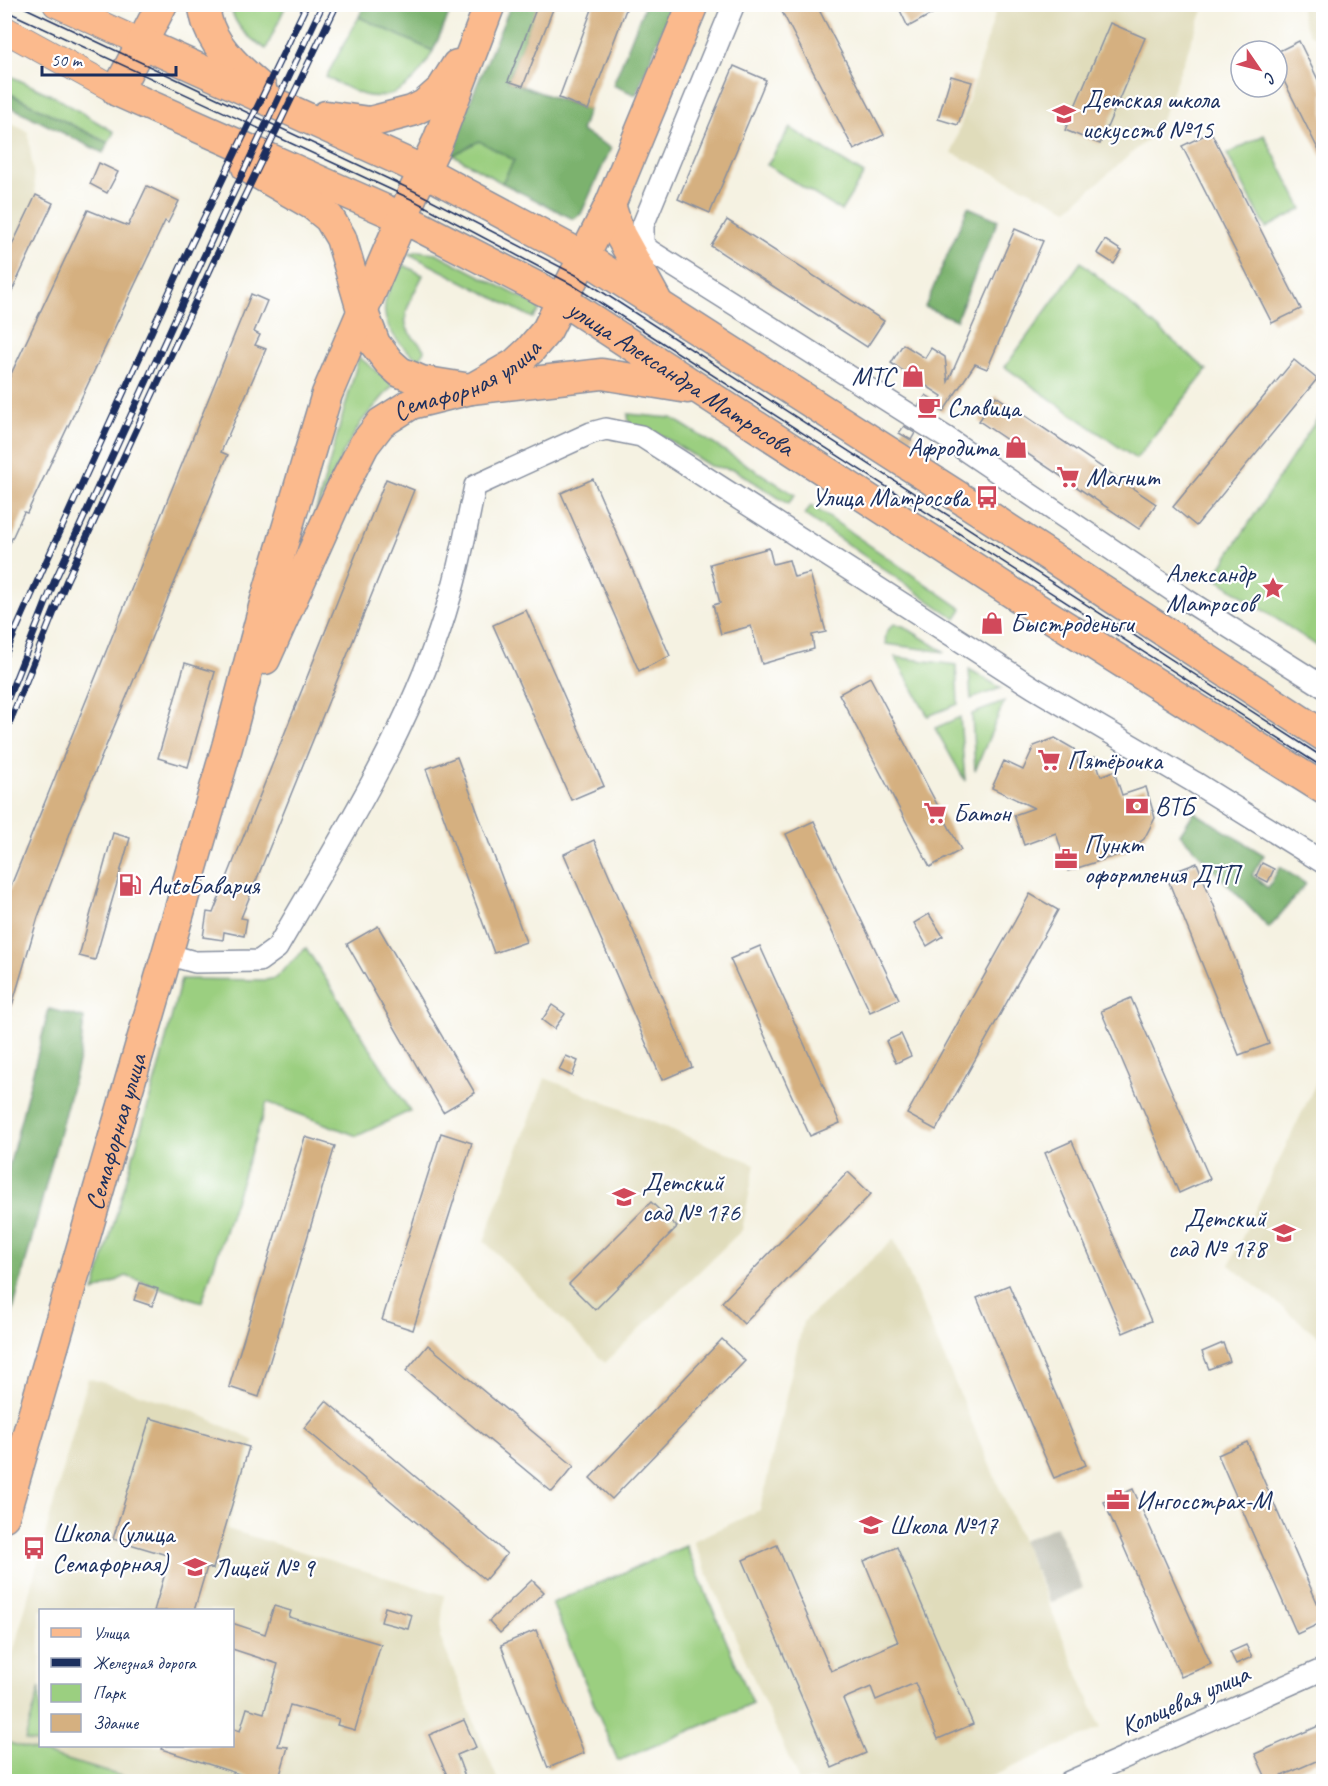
<svg xmlns="http://www.w3.org/2000/svg" width="1328" height="1786" font-family="Caveat,sans-serif">
<style>
.built{fill:#e0dcbb;fill-rule:evenodd}
.industrial{fill:#c4c5b9}
.green{fill:#9bcf80;stroke:#5b7f6f;stroke-width:1.5}
.forest{fill:#7cb26e;stroke:#4c7066;stroke-width:1.5}
.building{fill:#d5b080}
.lines{fill:none;stroke-linecap:round;stroke-linejoin:round}
.minor-casing{stroke:#8890a0;stroke-width:24}
.major-casing{stroke:#8890a0;stroke-width:28}
.highway-casing{stroke:#8890a0;stroke-width:33}
.minor{stroke:#fff;stroke-width:21}
.major{stroke:#fbba8d;stroke-width:26}
.highway{stroke:#fbba8d;stroke-width:30}
.tram{stroke:#1b2f5e;stroke-width:1.5}
.rail-casing{stroke:#1b2f5e;stroke-width:7}
.rail{stroke:#fff;stroke-width:4.5;stroke-dasharray:14;stroke-linecap:butt}
.labels{text-anchor:middle;dominant-baseline:central;stroke-width:4.5;stroke-linejoin:round;paint-order:stroke}
.poi-label{font-size:26px;fill:#1b2f5e;stroke:#fff;text-anchor:start}
.street-label{font-size:26px;fill:#1b2f5e;stroke:#fff}
</style>
<rect width="100%" height="100%" fill="#fff"/>
<filter id="ink" filterUnits="userSpaceOnUse"><feTurbulence type="fractalNoise" baseFrequency=".0167" numOctaves="2"/><feDisplacementMap in="SourceGraphic" scale="12" xChannelSelector="R" yChannelSelector="G"/><feConvolveMatrix kernelMatrix="1 2 1 2 8 2 1 2 1" color-interpolation-filters="sRGB"/></filter>
<filter id="wash" filterUnits="userSpaceOnUse"><feTurbulence type="fractalNoise" baseFrequency=".008" numOctaves="4" result="noise"/><feDisplacementMap in="SourceGraphic" scale="24" xChannelSelector="R" yChannelSelector="G"/><feGaussianBlur stdDeviation="1.35" result="paint"/><feColorMatrix in="noise" values="0 0 0 0 0 0 0 0 0 0 0 0 0 0 0 0 0 1.4 0 .05"/><feComposite in="paint" operator="in"/></filter>
<g filter="url(#wash)">
<rect width="100%" height="100%" fill="#f5f2e2"/>
<g class="built">
<polygon points="1303,4 1323,5 1323,41 1309,34 1302,17 1301,8"/>
<polygon points="998,5 1205,5 1157,131 1068,209 952,153"/>
<polygon points="5,120 28,132 36,195 5,262"/>
<polygon points="545,1078 755,1164 742,1230 605,1363 484,1241"/>
<polygon points="1323,1080 1324,1080 1323,1340 1229,1265 1317,1081"/>
<polygon points="894,1239 1101,1728 981,1781 799,1781 693,1541 760,1510 803,1322"/>
<path d="M88 1378 191 1410 254 1441 227 1529 444 1595 440 1637 498 1781 5 1782V1682ZM40 1610H232V1746H40Z"/>
</g>
<polygon class="industrial" points="1056,1526 1083,1588 1050,1603 1022,1541"/>
<g class="green">
<path d="M230 5H286L266 49C247 37 235 27 230 5Z"/>
<path d="M359 17 433 51C420 77 397 103 364 95 351 91 338 83 326 77Z"/>
<polygon points="4,73 55,97 114,132 108,143 5,91"/>
<polygon points="790,128 864,174 841,211 767,165"/>
<polygon points="1264,135 1302,209 1266,228 1227,154"/>
<polygon points="479,140 514,160 502,183 453,155"/>
<polygon points="418,251 436,253 538,306 539,311 533,318 409,254"/>
<polygon points="1081,262 1207,370 1136,459 1005,367"/>
<path d="M400 263 423 275C416 291 398 315 409 332 413 339 421 343 424 350L420 360C401 348 381 326 385 303 388 289 395 276 400 263Z"/>
<polygon points="359,357 393,385 362,421 343,453 315,514"/>
<polygon points="1323,410 1324,632 1317,646 1214,577"/>
<polygon points="628,414 672,418 795,495 788,504 735,470 710,466 661,435 629,425"/>
<polygon points="811,505 962,609 956,619 805,515"/>
<path d="M894 624 903 626 945 652 886 644C884 635 887 630 894 624Z"/>
<polygon points="895,657 956,665 958,704 928,716"/>
<polygon points="969,669 1001,688 971,699"/>
<polygon points="1004,702 975,771 972,714"/>
<polygon points="960,717 965,781 935,728"/>
<polygon points="306,948 410,1111 357,1136 267,1102 202,1302 126,1276 94,1292 159,1067 181,979 266,980 275,978"/>
<polygon points="686,1546 753,1704 618,1761 552,1603"/>
<polygon points="40,1687 40,1744 25,1740"/>
<polygon points="6,1742 138,1781 5,1781 4,1748"/>
</g>
<g class="forest">
<polygon points="364,5 364,4 453,5 433,51 359,17"/>
<polygon points="511,5 538,5 508,81 588,110 581,131 611,148 581,214 573,219 502,183 514,160 479,141 453,155 451,146"/>
<polygon points="645,5 672,5 636,95 613,85"/>
<polygon points="4,91 108,143 103,153 5,104"/>
<polygon points="968,207 998,220 956,320 925,307"/>
<polygon points="1194,812 1264,855 1252,875 1268,888 1280,867 1306,884 1269,928 1180,834"/>
<polygon points="49,1009 84,1018 80,1055 5,1341 5,1182"/>
</g>
<g id="blocks">
<g class="building">
<polygon points="538,4 555,4 523,86 508,81"/>
<polygon points="594,4 628,4 588,110 559,98"/>
<polygon points="778,4 816,4 884,135 854,150"/>
<polygon points="897,4 950,4 908,27"/>
<polygon points="1110,23 1145,38 1100,144 1065,130"/>
<polygon points="1299,41 1323,90 1323,159 1277,67 1277,52"/>
<polygon points="734,66 766,80 710,213 678,199"/>
<polygon points="951,76 972,82 958,125 938,119"/>
<polygon points="1211,132 1301,309 1272,323 1182,146"/>
<polygon points="99,163 118,172 107,193 90,184"/>
<polygon points="147,186 179,201 168,223 165,221 27,513 24,512 4,556 4,389 88,210 128,226"/>
<polygon points="36,195 53,203 4,308 4,262"/>
<polygon points="727,220 884,321 867,347 711,246"/>
<polygon points="1015,229 1043,241 987,369 975,364 943,412 936,408 942,396 891,363 903,344 925,358 931,348 945,357 948,382"/>
<polygon points="1105,240 1122,251 1114,264 1097,253"/>
<polygon points="251,294 267,301 254,332 260,335 255,345 266,349 221,452 228,455 75,820 38,917 8,1019 4,1018 6,898"/>
<polygon points="1294,360 1317,379 1196,526 1173,507"/>
<polygon points="926,395 936,402 929,412 919,405"/>
<polygon points="996,396 1156,504 1139,529 979,421"/>
<polygon points="904,426 915,433 911,440 899,433"/>
<polygon points="386,479 414,490 241,918 247,919 244,936 224,932 223,940 203,937 207,912 213,913"/>
<polygon points="593,479 670,656 639,671 561,493"/>
<polygon points="769,548 773,564 789,560 794,577 810,573 826,632 812,635 814,649 762,664 751,626 721,634 713,605 720,603 710,564"/>
<polygon points="526,610 604,786 571,800 493,625"/>
<polygon points="185,663 215,672 188,767 158,758"/>
<polygon points="870,677 961,850 930,867 839,694"/>
<polygon points="1055,738 1074,749 1078,763 1095,757 1101,776 1114,771 1122,795 1146,787 1155,818 1144,839 1124,853 1068,871 1056,833 1024,845 1014,815 1034,808 992,788 1004,761 1023,770 1034,746"/>
<polygon points="457,757 526,942 494,953 426,769"/>
<polygon points="814,821 899,999 870,1012 786,834"/>
<polygon points="113,833 130,838 95,960 79,956"/>
<polygon points="594,840 692,1067 662,1080 564,854"/>
<polygon points="1197,863 1269,1044 1239,1055 1166,875"/>
<polygon points="1262,863 1274,869 1268,882 1256,876"/>
<polygon points="1030,894 1058,910 936,1130 907,1114"/>
<polygon points="929,914 943,936 927,946 914,923"/>
<polygon points="378,926 475,1093 443,1112 347,944"/>
<polygon points="760,946 840,1123 810,1136 730,959"/>
<polygon points="1131,998 1210,1179 1179,1193 1101,1011"/>
<polygon points="552,1005 565,1014 554,1029 542,1020"/>
<polygon points="901,1034 911,1056 896,1063 886,1041"/>
<polygon points="566,1056 578,1061 572,1076 559,1070"/>
<polygon points="441,1133 472,1143 413,1330 382,1320"/>
<polygon points="305,1137 335,1146 259,1397 229,1387"/>
<polygon points="1072,1141 1151,1321 1123,1333 1045,1153"/>
<polygon points="848,1172 871,1194 744,1324 722,1302"/>
<polygon points="651,1202 677,1227 595,1310 569,1284"/>
<polygon points="140,1283 158,1289 152,1306 134,1300"/>
<polygon points="1009,1285 1086,1465 1054,1478 977,1298"/>
<polygon points="722,1339 745,1361 612,1499 590,1478"/>
<polygon points="1223,1343 1230,1361 1209,1369 1202,1352"/>
<polygon points="428,1345 574,1466 552,1492 406,1371"/>
<polygon points="326,1401 507,1554 485,1580 304,1428"/>
<polygon points="150,1418 249,1447 213,1569 207,1567 194,1611 154,1611 170,1556 113,1539"/>
<polygon points="1247,1442 1323,1616 1323,1622 1297,1634 1218,1455"/>
<polygon points="1133,1489 1211,1664 1181,1677 1104,1502"/>
<polygon points="777,1545 831,1671 898,1642 864,1561 897,1547 973,1724 938,1739 915,1683 876,1700 871,1687 843,1699 866,1753 832,1768 743,1560"/>
<polygon points="532,1580 544,1592 500,1633 489,1621"/>
<polygon points="274,1606 291,1611 289,1617 381,1644 355,1730 337,1725 339,1719 290,1705 278,1746 288,1747 278,1782 264,1782 161,1749 162,1746 232,1746 232,1728 240,1731 247,1708 264,1713 278,1664 232,1649 232,1623 265,1634"/>
<polygon points="385,1607 412,1615 408,1629 381,1622"/>
<polygon points="536,1630 584,1753 548,1768 501,1645"/>
<polygon points="1246,1645 1252,1657 1236,1664 1230,1652"/>
<polygon points="464,1720 476,1747 457,1755 467,1782 450,1782 429,1735"/>
<polygon points="1323,1724 1323,1758 1268,1782 1255,1754"/>
</g>
</g>
</g>
<g filter="url(#ink)">
<use href="#blocks" fill-opacity="0" stroke="#8890a0" stroke-width="1.5"/>
<g class="lines">
<g class="minor-casing">
<g id="minor">
<polyline points="734,4 643,225 643,244 650,251 947,438 1188,601 1324,687"/>
<path d="M166 954 195 962 259 961 277 948C341 837 415 722 450 597 461 561 467 523 475 486L591 433 606 429 641 436 1034 688 1194 782 1324 863"/>
<polyline points="1069,1782 1324,1669"/>
</g>
</g>
<g class="major-casing">
<g id="major">
<polyline points="56,4 142,43"/>
<polyline points="4,29 117,91"/>
</g>
</g>
<g class="highway-casing">
<g id="highway">
<path id="s1" d="M162 4 117 91 403 218 562 300 1025 601 1324 789"/>
<path d="M203 4C205 12 206 20 209 27 218 51 242 72 261 88"/>
<polyline points="142,43 424,171 584,257 979,510 1324,736"/>
<polyline points="326,116 370,122 412,111 424,105 442,89 457,65"/>
<polyline points="247,167 313,205 329,218 341,238 362,310 375,344 389,362 400,372 421,381 471,389 602,374 688,388"/>
<polyline points="610,205 620,235 656,300"/>
<path id="s2" d="M265 659 340 492 364 445 381 423 411 404 471 389 515 364 530 350 547 330 610 205 693 4"/>
<path id="s3" d="M4 1516 227 747 265 603 327 394 414 191 438 141 490 4"/>
</g>
</g>
<use href="#minor" class="minor"/>
<use href="#major" class="major"/>
<use href="#highway" class="highway"/>
<g class="tram">
<polyline points="17,4 414,191 576,275 1324,758"/>
<polyline points="4,10 411,199 571,284 1324,768"/>
</g>
<g class="rail-casing">
<g id="rail">
<polyline points="4,657 42,571 190,247 307,4"/>
<polyline points="4,708 55,580 224,213 323,4"/>
<polyline points="4,736 66,582 234,218 337,4"/>
</g>
</g>
<use href="#rail" class="rail"/>
</g>
</g>
<defs>
<g id="school-bare" transform="scale(1.8)"><path d="M0-5L7-2L0 1L-7-2ZM-4 1L0 2.5L4 1V4Q0 6-4 4Z" fill="#d1495b" stroke="#fff" stroke-width="2.5" paint-order="stroke"/></g>
<g id="shop-bare" transform="scale(1.8)"><path d="M-5-2.5h2.3a2.7 3.5 0 0 1 5.4 0H5L5.5 6h-11ZM-1.5-2.5h3a1.5 2.3 0 0 0-3 0Z" fill="#d1495b" stroke="#fff" stroke-width="2.5" paint-order="stroke"/></g>
<g id="cafe-bare" transform="scale(1.8)"><path d="M-5.5-4.5H6V0H3Q3 3.5 0 3.5H-2.5Q-5.5 3.5-5.5 0ZM3-3.2v2h1.7v-2ZM-6 4.5H4V6H-6Z" fill="#d1495b" stroke="#fff" stroke-width="2.5" paint-order="stroke"/></g>
<g id="supermarket-bare" transform="scale(1.8)"><path d="M-6-5.5h2.5l.6 2H6L4.5 2H-2.5L-4.4-4H-6ZM-1.5 3.2a1.3 1.3 0 1 0 .1 0ZM3 3.2a1.3 1.3 0 1 0 .1 0Z" fill="#d1495b" stroke="#fff" stroke-width="2.5" paint-order="stroke"/></g>
<g id="bus-bare" transform="scale(1.8)"><path d="M-5-6H5V4H4V6H2V4H-2V6H-4V4H-5ZM-3.5-4V0h7V-4ZM-3.5 1.2v1.5H-2V1.2ZM2 1.2v1.5H3.5V1.2Z" fill="#d1495b" stroke="#fff" stroke-width="2.5" paint-order="stroke"/></g>
<g id="sight-bare" transform="scale(1.8)"><path d="M0-6L1.8-2.2L6-1.7L2.9 1.2L3.7 5.4L0 3.3L-3.7 5.4L-2.9 1.2L-6-1.7L-1.8-2.2Z" fill="#d1495b" stroke="#fff" stroke-width="2.5" paint-order="stroke"/></g>
<g id="bank-bare" transform="scale(1.8)"><path d="M-6-4H6V4H-6ZM0-2.3a2.3 2.3 0 1 0 0 4.6a2.3 2.3 0 1 0 0-4.6Z" fill="#d1495b" stroke="#fff" stroke-width="2.5" paint-order="stroke"/></g>
<g id="office-bare" transform="scale(1.8)"><path d="M-6-3h4V-5.5h4V-3h4V5H-6ZM-1-4.5V-3h2v-1.5ZM-6 0V1H6V0Z" fill="#d1495b" stroke="#fff" stroke-width="2.5" paint-order="stroke"/></g>
<g id="fuel-bare" transform="scale(1.8)"><path d="M-5.5-6h7V0h2V4h1.3V-2.5L3-4.5l.8-.8L6-3V5H2.5V1h-1V6h-7ZM-4.2-4.7v3.2H.2V-4.7Z" fill="#d1495b" stroke="#fff" stroke-width="2.5" paint-order="stroke"/></g>
</defs>
<g fill-rule="evenodd">
<use href="#school-bare" x="1064" y="114"/>
<use href="#shop-bare" x="913" y="376"/>
<use href="#cafe-bare" x="929" y="407"/>
<use href="#shop-bare" x="1016" y="447"/>
<use href="#supermarket-bare" x="1068" y="477"/>
<use href="#bus-bare" x="987" y="497"/>
<use href="#sight-bare" x="1273" y="588"/>
<use href="#shop-bare" x="992" y="623"/>
<use href="#supermarket-bare" x="1049" y="760"/>
<use href="#bank-bare" x="1137" y="806"/>
<use href="#supermarket-bare" x="935" y="813"/>
<use href="#office-bare" x="1066" y="859"/>
<use href="#fuel-bare" x="130" y="885"/>
<use href="#school-bare" x="624" y="1197"/>
<use href="#school-bare" x="1284" y="1233"/>
<use href="#office-bare" x="1118" y="1500"/>
<use href="#school-bare" x="871" y="1525"/>
<use href="#bus-bare" x="34" y="1548"/>
<use href="#school-bare" x="195" y="1567"/>
</g>
<g class="labels">
<g class="poi-label">
<text x="1082" y="99">Детская школа<tspan x="1082" dy="30">искусств №15</tspan></text>
<text x="895" y="376" text-anchor="end">МТС</text>
<text x="947" y="407">Славица</text>
<text x="998" y="447" text-anchor="end">Афродита</text>
<text x="1086" y="477">Магнит</text>
<text x="969" y="497" text-anchor="end">Улица Матросова</text>
<text x="1255" y="573" text-anchor="end">Александр<tspan x="1255" dy="30">Матросов</tspan></text>
<text x="1010" y="623">Быстроденьги</text>
<text x="1067" y="760">Пятёрочка</text>
<text x="1155" y="806">ВТБ</text>
<text x="953" y="813">Батон</text>
<text x="1084" y="844">Пункт<tspan x="1084" dy="30">оформления ДТП</tspan></text>
<text x="148" y="885">AutoБавария</text>
<text x="642" y="1182">Детский<tspan x="642" dy="30">сад № 176</tspan></text>
<text x="1266" y="1218" text-anchor="end">Детский<tspan x="1266" dy="30">сад № 178</tspan></text>
<text x="1136" y="1500">Ингосстрах-М</text>
<text x="889" y="1525">Школа №17</text>
<text x="52" y="1533">Школа (улица<tspan x="52" dy="30">Семафорная)</tspan></text>
<text x="213" y="1567">Лицей № 9</text>
</g>
<g class="street-label">
<text stroke="none"><textPath href="#s2" startOffset="360">Семафорная улица</textPath></text>
<text stroke="none"><textPath href="#s1" startOffset="732">улица Александра Матросова</textPath></text>
<text stroke="none"><textPath href="#s3" startOffset="400">Семафорная улица</textPath></text>
<text transform="translate(1185 1700) rotate(-24)">Кольцевая улица</text>
</g>
</g>
<rect width="1328" height="1786" fill="none" stroke="#fff" stroke-width="24"/>
<rect x="39" y="1609" width="195" height="138" fill="#ffffff" stroke="#a4acbf" stroke-width="1.5"/>
<rect x="51" y="1628" width="30" height="9" fill="#fbba8d" stroke="#a4acbf" stroke-width="1.5"/>
<text x="93" y="1639" font-size="18" fill="#1b2f5e">Улица</text>
<rect x="51" y="1658" width="30" height="9" fill="#1b2f5e" stroke="#a4acbf" stroke-width="1.5"/>
<text x="93" y="1669" font-size="18" fill="#1b2f5e">Железная дорога</text>
<rect x="51" y="1684" width="30" height="18" fill="#9bcf80" stroke="#a4acbf" stroke-width="1.5"/>
<text x="93" y="1699" font-size="18" fill="#1b2f5e">Парк</text>
<rect x="51" y="1714" width="30" height="18" fill="#d5b080" stroke="#a4acbf" stroke-width="1.5"/>
<text x="93" y="1729" font-size="18" fill="#1b2f5e">Здание</text>
<g transform="translate(1259 69) rotate(125)"><circle r="28" fill="#ffffff" stroke="#a4acbf" stroke-width="1.5"/>
<path d="M0-4.5L10 22L0 15L-10 22Z" fill="#d1495b"/>
<text y="-9" font-size="16" font-weight="bold" text-anchor="middle" fill="#1b2f5e">С</text>
</g>
<path d="M42 66v9h134v-9" fill="none" stroke="#1b2f5e" stroke-width="3"/>
<text x="51" y="66" font-size="18" fill="#1b2f5e" stroke="#ffffff" stroke-width="4.5" paint-order="stroke">50 m</text>
</svg>
